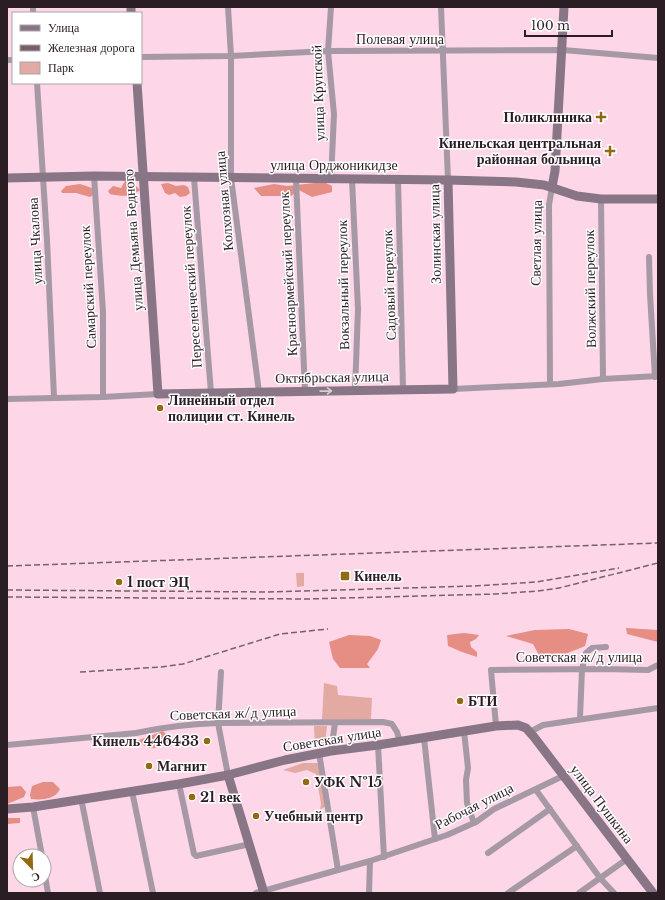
<svg xmlns="http://www.w3.org/2000/svg" width="665" height="900" font-family="'Libre Baskerville',serif">
<style>
.green{fill:#e3a9a3}
.forest{fill:#e68d84}
.lines{fill:none;stroke-linecap:round;stroke-linejoin:round}
.street{stroke:#a698a4;stroke-width:6}
.secondary{stroke:#887585;stroke-width:9}
.rail{stroke:#77606b;stroke-width:1.5;stroke-dasharray:6 3;stroke-linecap:butt}
.oneway{stroke:#d5cfd4}
.poi-dot{fill:#916a11;stroke:#fff;stroke-width:1.5}
.labels{text-anchor:middle;dominant-baseline:central;stroke-width:3;stroke-linejoin:round;paint-order:stroke}
.street-label{font-size:14px;fill:#2b1d24;stroke:#fff}
.poi-label{font-size:14px;font-weight:bold;fill:#2b1d24;stroke:#fff;text-anchor:start}
</style>
<rect width="100%" height="100%" fill="#fdd6e8"/>
<g class="green">
<polygon points="296,573 304,573 304,586 297,587"/>
<polygon points="324,683 337,686 338,695 372,698 371,719 322,720"/>
<polygon points="314,726 327,726 325,744 315,745"/>
<polygon points="303,763 317,763 322,767 326,806 320,810 321,804 316,774 307,770 295,773 283,770"/>
</g>
<g class="forest">
<path d="M125 181 132 182 140 190C130 198 121 196 110 194L108 191 113 186 121 188Z"/>
<polygon points="324,182 332,186 332,192 312,197 299,190 291,196 261,196 254,188 274,184 287,186"/>
<polygon points="168,183 176,186 184,185 188,187 190,193 186,196 180,197 175,193 169,195 165,193 161,184"/>
<polygon points="80,184 92,188 94,194 90,197 76,193 62,193 61,191 66,186"/>
<polygon points="626,628 658,630 658,642 627,634"/>
<polygon points="569,629 588,634 585,646 553,659 540,657 533,644 506,636 535,630"/>
<polygon points="464,633 479,635 476,639 470,642 471,647 477,652 477,657 462,652 448,646 447,635"/>
<polygon points="349,635 370,636 381,640 378,649 367,664 370,668 340,668 333,659 329,642"/>
<path d="M163 731 171 739 168 745C156 748 147 752 139 740Z"/>
<path d="M43 782H53L60 789C55 800 41 800 31 799L30 795 32 786Z"/>
<polygon points="21,786 26,792 24,797 7,804 7,787"/>
<polygon points="7,818 20,818 20,823 7,824"/>
</g>
<g class="lines">
<g class="street">
<polyline points="33,7 33,13"/>
<polyline points="228,7 231,56 231,178 259,392"/>
<polyline points="331,7 328,51 334,114 331,179"/>
<polyline points="441,7 448,180"/>
<polyline points="141,57 231,56 328,51 563,50 658,58"/>
<polyline points="7,60 13,60"/>
<polyline points="37,83 47,240 54,397"/>
<polyline points="94,176 103,312 103,397"/>
<polyline points="194,178 211,393"/>
<polyline points="296,179 305,392"/>
<polyline points="352,179 358,309 355,391"/>
<polyline points="398,179 403,390"/>
<polyline points="601,199 603,379"/>
<polyline points="649,257 650,294 655,377"/>
<polyline points="550,383 549,205 552,187"/>
<polyline points="453,389 559,384 603,379 658,376"/>
<polyline points="7,399 103,397 158,394"/>
<polyline points="221,672 218,723 228,775"/>
<polyline points="580,718 582,669 586,653 592,648 606,647"/>
<polyline points="496,726 491,670 604,669 648,670 658,665"/>
<polyline points="464,731 468,768 466,780 467,803 474,823"/>
<polyline points="530,732 543,725 658,708"/>
<polyline points="424,738 435,839"/>
<path d="M7 745 136 733C163 727 190 724 218 723L383 722 392 724 397 732 400 742"/>
<polyline points="378,745 384,857"/>
<polyline points="331,751 335,723"/>
<polyline points="319,753 338,870"/>
<polyline points="179,784 194,854 196,856 250,844"/>
<polyline points="536,790 600,878 614,893"/>
<polyline points="132,791 153,893"/>
<polyline points="81,798 100,893"/>
<polyline points="33,807 42,856"/>
<polyline points="488,853 550,809"/>
<polyline points="44,870 48,893"/>
<polyline points="256,893 370,861 447,835 476,822 494,809 563,776"/>
<polyline points="369,893 370,861"/>
<polyline points="508,893 577,846"/>
<polyline points="579,893 627,859"/>
</g>
<g class="secondary">
<polyline points="131,7 131,13"/>
<polyline points="137,83 158,394 453,389 448,180"/>
<polyline points="7,178 94,176 448,180 516,182 544,185 577,196 601,199 658,199"/>
<polyline points="552,187 555,171 564,7"/>
<polyline points="228,775 264,893"/>
<polyline points="7,809 33,807 179,784 228,775 285,760 331,751 378,745 496,726 518,725 526,728 534,737 653,893"/>
</g>
<g class="rail">
<polyline points="7,566 658,543"/>
<polyline points="7,590 267,592 475,586 536,582 619,568"/>
<polyline points="7,597 306,599 496,594 538,591 559,588 658,563"/>
<polyline points="80,672 161,667 183,664 280,634 328,629"/>
</g>
</g>
<defs><path id="oneway-shaft" d="M-6 0H5M1.5-3L5.5 0L1.5 3" fill="none" stroke-width="1.6" stroke-linecap="round" stroke-linejoin="round"/></defs>
<use class="oneway" href="#oneway-shaft" transform="translate(326 391) rotate(-1)"/>
<g class="poi-dot">
<path d="M599 111h4v4h4v4h-4v4h-4v-4h-4v-4h4z"/>
<path d="M608 145h4v4h4v4h-4v4h-4v-4h-4v-4h4z"/>
<circle cx="160" cy="408" r="4"/>
<rect x="340" y="571" width="10" height="10" rx="2"/>
<circle cx="119" cy="582" r="4"/>
<circle cx="460" cy="701" r="4"/>
<circle cx="207" cy="741" r="4"/>
<circle cx="149" cy="766" r="4"/>
<circle cx="306" cy="782" r="4"/>
<circle cx="192" cy="797" r="4"/>
<circle cx="256" cy="816" r="4"/>
</g>
<g class="labels">
<g class="street-label">
<text x="400" y="39">Полевая улица</text>
<text transform="translate(318 93) rotate(-92)">улица Крупской</text>
<text x="334" y="165">улица Орджоникидзе</text>
<text transform="translate(224 201) rotate(-95)">Колхозная улица</text>
<text transform="translate(435 234) rotate(-91)">Золинская улица</text>
<text transform="translate(133 240) rotate(-94)">улица Демьяна Бедного</text>
<text transform="translate(35 241) rotate(-93)">улица Чкалова</text>
<text transform="translate(536 243) rotate(-89)">Светлая улица</text>
<text transform="translate(288 274) rotate(-93)">Красноармейский переулок</text>
<text transform="translate(343 285) rotate(-91)">Вокзальный переулок</text>
<text transform="translate(389 285) rotate(-92)">Садовый переулок</text>
<text transform="translate(88 287) rotate(-93)">Самарский переулок</text>
<text transform="translate(191 287) rotate(-94)">Переселенческий переулок</text>
<text transform="translate(590 289) rotate(-91)">Волжский переулок</text>
<text transform="translate(332 377) rotate(-1)">Октябрьская улица</text>
<text x="579" y="657">Советская ж/д улица</text>
<text transform="translate(233 713) rotate(-2)">Советская ж/д улица</text>
<text transform="translate(332 739) rotate(-9)">Советская улица</text>
<text transform="translate(602 804) rotate(53)">улица Пушкина</text>
<text transform="translate(474 806) rotate(-27)">Рабочая улица</text>
</g>
<g class="poi-label">
<text x="592" y="117" text-anchor="end">Поликлиника</text>
<text x="601" y="143" text-anchor="end">Кинельская центральная<tspan x="601" dy="16">районная больница</tspan></text>
<text x="168" y="400">Линейный отдел<tspan x="168" dy="16">полиции ст. Кинель</tspan></text>
<text x="354" y="576">Кинель</text>
<text x="127" y="582">1 пост ЭЦ</text>
<text x="468" y="701">БТИ</text>
<text x="199" y="741" text-anchor="end">Кинель 446433</text>
<text x="157" y="766">Магнит</text>
<text x="314" y="782">УФК №15</text>
<text x="200" y="797">21 век</text>
<text x="264" y="816">Учебный центр</text>
</g>
</g>
<rect width="665" height="900" fill="none" stroke="#2b1d24" stroke-width="16"/>
<rect x="12" y="12" width="130" height="72" fill="#ffffff" stroke="#aaa5a7"/>
<rect x="20" y="25" width="20" height="6" fill="#887585" stroke="#aaa5a7"/>
<text x="48" y="32" font-size="12" fill="#2b1d24">Улица</text>
<rect x="20" y="45" width="20" height="6" fill="#77606b" stroke="#aaa5a7"/>
<text x="48" y="52" font-size="12" fill="#2b1d24">Железная дорога</text>
<rect x="20" y="62" width="20" height="12" fill="#e3a9a3" stroke="#aaa5a7"/>
<text x="48" y="72" font-size="12" fill="#2b1d24">Парк</text>
<g transform="translate(32 868) rotate(157)"><circle r="19" fill="#ffffff" stroke="#aaa5a7"/>
<path d="M0-3L7 15L0 10L-7 15Z" fill="#916a11"/>
<text y="-6" font-size="11" font-weight="bold" text-anchor="middle" fill="#2b1d24">С</text>
</g>
<path d="M525 30v6h87v-6" fill="none" stroke="#2b1d24" stroke-width="2"/>
<text x="531" y="30" font-size="12" fill="#2b1d24" stroke="#ffffff" stroke-width="3" paint-order="stroke">100 m</text>
</svg>
